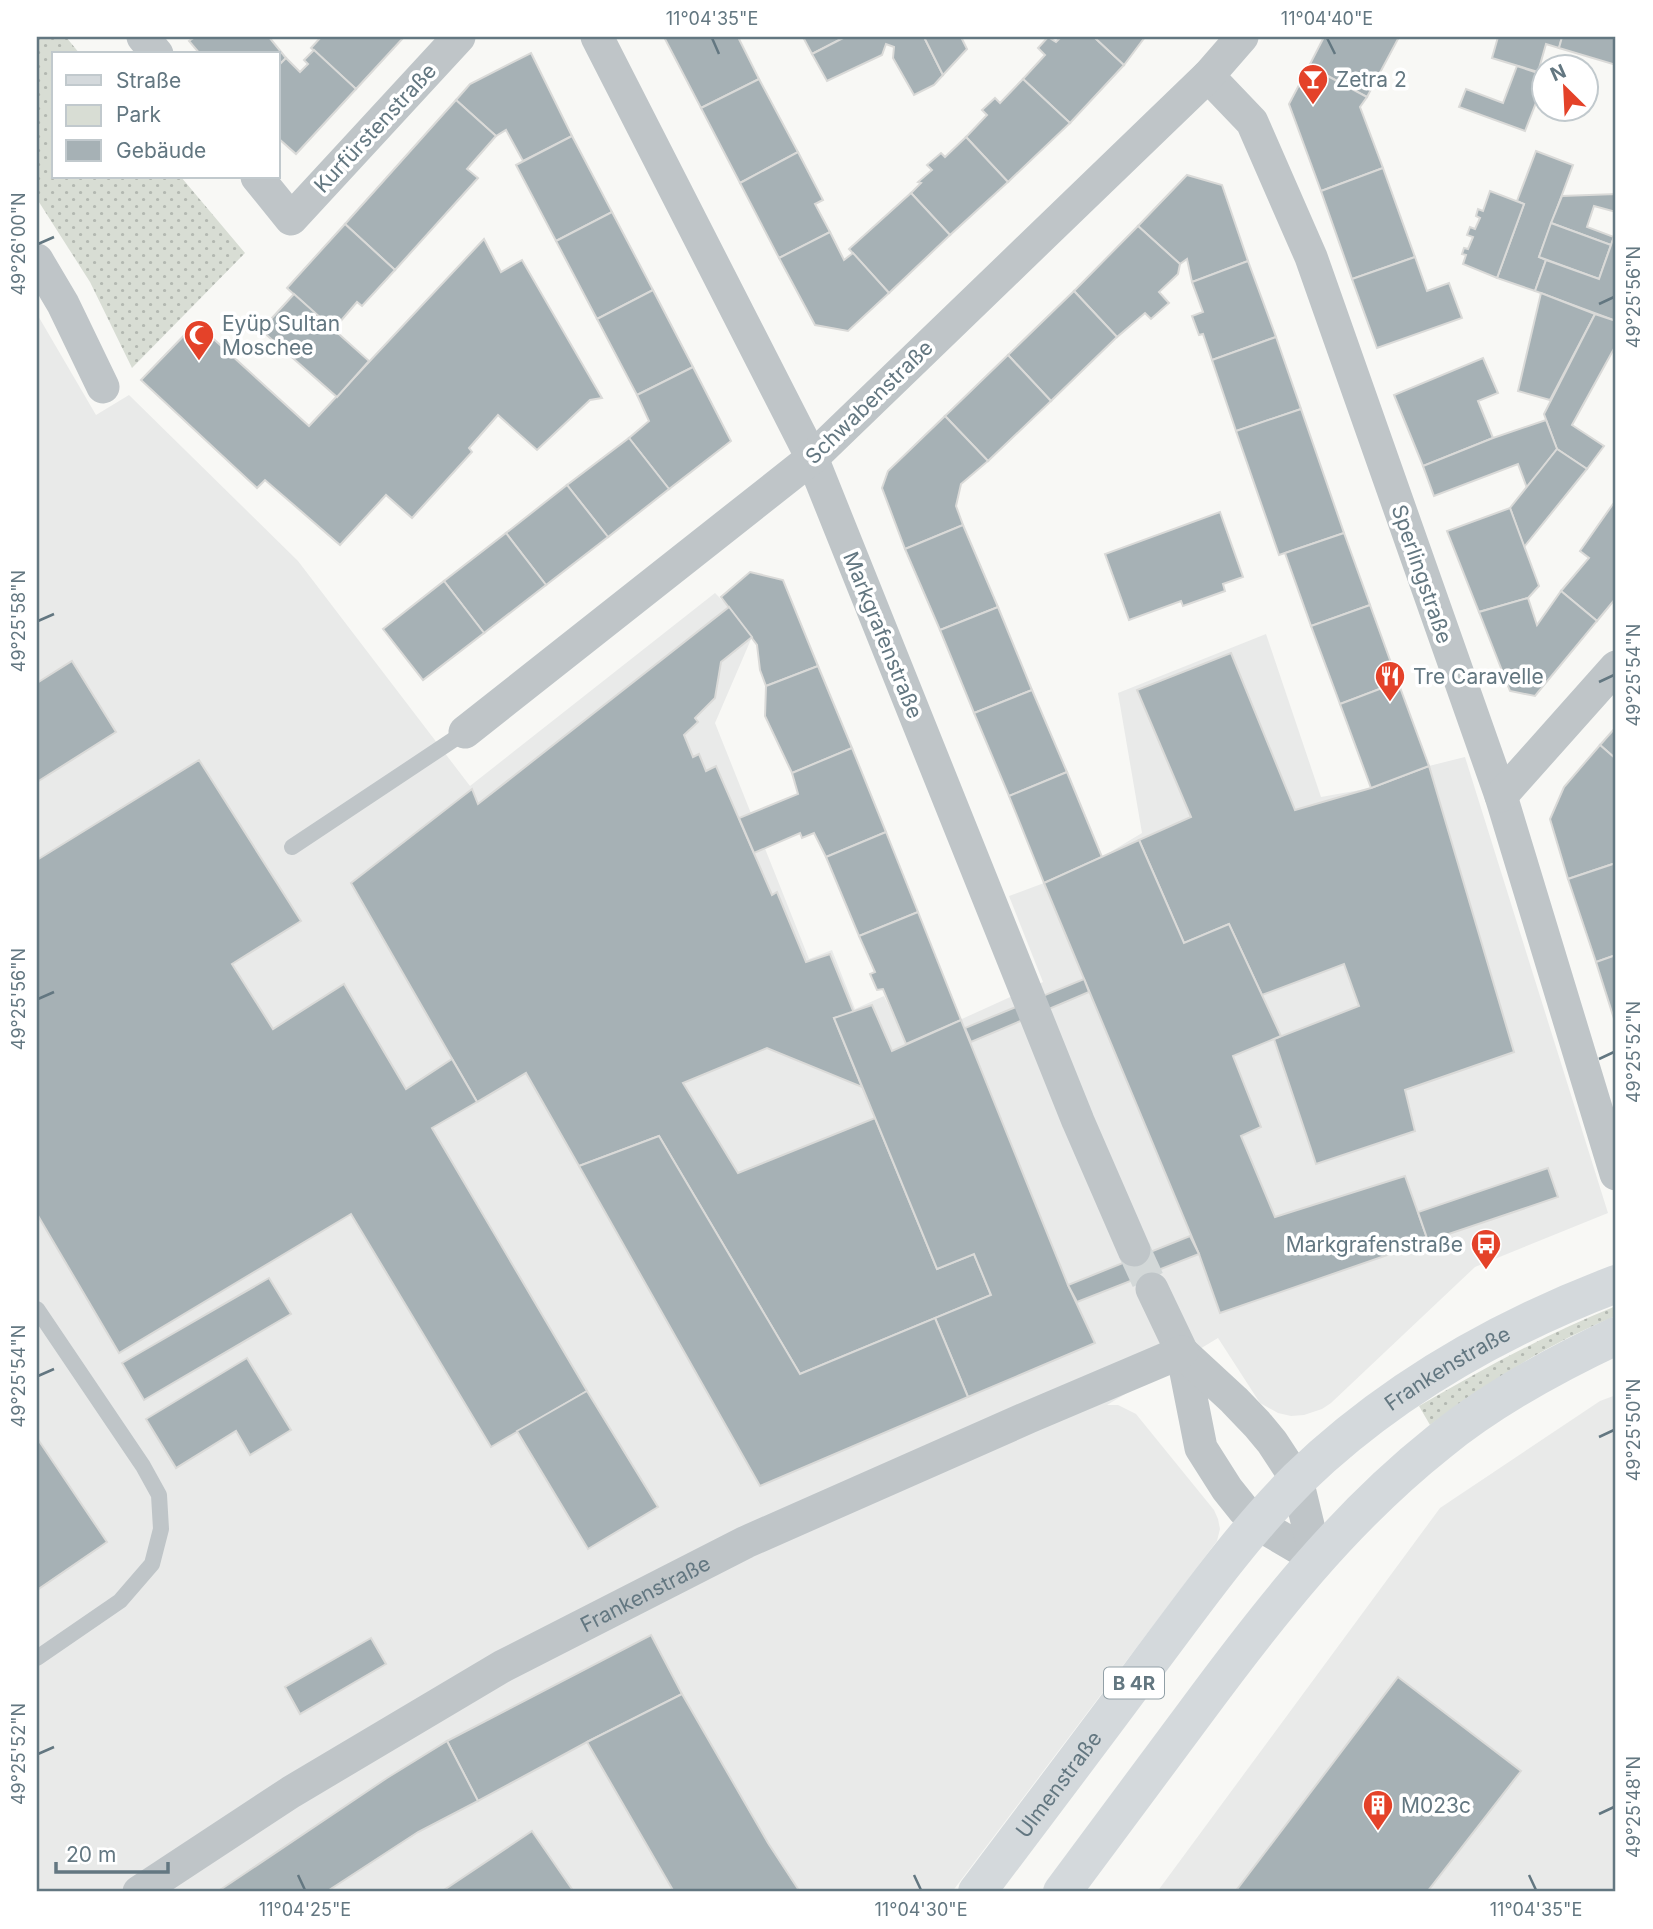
<svg xmlns="http://www.w3.org/2000/svg" width="1653" height="1929" font-family="Inter,sans-serif">
<style>
.built{fill:#e9eae9}
.green{fill:url(#green-dots)}
.building{fill:#a6b1b5;stroke:#dadad8;stroke-width:2}
.lines{fill:none;stroke-linecap:round;stroke-linejoin:round}
.minor-tunnel{stroke:#d3d8d8;stroke-width:33;stroke-dasharray:33 17;stroke-linecap:butt}
.service{stroke:#bfc5c8;stroke-width:16}
.minor{stroke:#bfc5c8;stroke-width:33}
.primary{stroke:#d4d9dc;stroke-width:38}
.ticks{fill:none;stroke:#637781;stroke-width:2.5}
.labels{text-anchor:middle;dominant-baseline:central;stroke-width:7;stroke-linejoin:round;paint-order:stroke}
.shield{fill:#fff;stroke:#92a0a7;stroke-width:2}
.shield-label{font-size:19px;font-weight:bold;fill:#637781}
.poi-label{font-size:21px;fill:#637781;stroke:#fff;text-anchor:start}
.street-label{font-size:21px;fill:#637781;stroke:#fff}
.neatline{fill:none;stroke:#637781;stroke-width:2.5}
.ticks-label{font-size:18px;text-anchor:middle;fill:#637781}
</style>
<defs>
<pattern id="green-dots" width="8" height="8" patternUnits="userSpaceOnUse" patternTransform="scale(1.75)"><rect width="8" height="8" fill="#d8ddd4"/><path d="M2 2h.1M6 6h.1" fill="none" stroke="#b3b8b1" stroke-width="1.8" stroke-linecap="round"/></pattern>
</defs>
<rect width="100%" height="100%" fill="#f8f8f5"/>
<g class="built">
<polygon points="37,314 96,415 129,395 298,561 470,786 715,593 729,607 752,637 715,723 809,959 832,950 855,1009 884,996 907,1044 1043,982 1009,896 1044,883 1102,857 1142,833 1118,693 1266,634 1321,797 1371,788 1429,766 1465,757 1608,1213 1475,1267 1331,1403 1322,1409 1304,1415 1291,1416 1278,1413 1260,1403 1218,1338 1107,1405 1118,1405 1136,1414 1214,1510 1218,1519 1220,1529 1217,1541 952,1892 37,1892"/>
<polygon points="1616,1395 1616,1892 1157,1892 1440,1508 1600,1401"/>
</g>
<g class="green">
<polygon points="37,37 66,37 80,54 54,54 54,177 181,177 245,253 132,368 90,282 37,199"/>
<path d="M1616 1306V1316C1549 1343 1489 1382 1430 1425L1419 1406C1483 1369 1548 1333 1616 1306Z"/>
</g>
<g class="building">
<polygon points="195,37 269,37 286,58 278,66 278,54 200,54 189,41"/>
<polygon points="321,37 404,37 356,89 311,48"/>
<polygon points="664,37 738,37 759,79 701,108"/>
<polygon points="803,37 845,37 812,54"/>
<polygon points="845,37 924,37 943,75 934,85 914,95 893,58 894,47 886,44 882,55 827,81 812,54"/>
<polygon points="924,37 961,37 967,49 943,75"/>
<polygon points="1048,37 1056,42 1061,37 1094,37 1124,65 1070,123 1023,79 1045,55 1038,48"/>
<polygon points="1094,37 1145,37 1124,65"/>
<polygon points="1324,37 1399,37 1367,97 1309,66"/>
<polygon points="1498,37 1562,37 1559,48 1546,44 1538,72 1492,58"/>
<polygon points="1562,37 1616,37 1616,65 1559,48"/>
<polygon points="314,50 356,89 296,154 278,138 278,66 286,58 300,72 308,64 304,60"/>
<polygon points="531,53 572,136 523,161 506,130 496,136 456,100 470,84"/>
<polygon points="1309,66 1367,97 1360,107 1383,168 1321,191 1289,104"/>
<polygon points="1517,66 1544,75 1544,82 1525,131 1459,107 1466,89 1503,103"/>
<polygon points="759,79 798,152 740,183 701,108"/>
<polygon points="1023,79 1070,123 1008,182 966,137 987,115 982,110 995,98 1000,103"/>
<polygon points="456,100 496,136 467,169 478,178 395,270 345,224"/>
<polygon points="572,136 612,212 556,241 516,165"/>
<polygon points="966,137 1008,182 950,235 911,193 921,183 918,182 932,170 927,165 941,153 945,157"/>
<polygon points="1536,151 1573,165 1539,257 1546,260 1535,291 1497,278 1524,204 1517,201"/>
<polygon points="798,152 823,200 815,204 830,232 779,258 740,183"/>
<polygon points="1383,168 1415,257 1352,279 1321,191"/>
<polygon points="1187,175 1222,185 1248,261 1192,282 1187,259 1180,264 1138,226"/>
<polygon points="1490,191 1524,204 1497,278 1463,264 1466,255 1462,254 1464,248 1468,249 1473,237 1467,235 1470,227 1475,229 1480,218 1476,216 1478,209 1483,211"/>
<polygon points="911,193 950,235 889,293 849,249"/>
<polygon points="1616,194 1616,212 1594,206 1587,227 1614,237 1611,245 1551,223 1562,196"/>
<polygon points="612,212 653,290 597,319 556,241"/>
<polygon points="1551,223 1611,245 1599,279 1539,257"/>
<polygon points="345,224 395,270 362,306 357,302 333,330 287,288"/>
<polygon points="1138,226 1180,264 1178,274 1159,292 1169,303 1151,319 1145,313 1117,337 1074,291"/>
<polygon points="1616,231 1616,321 1535,291 1546,260 1599,279"/>
<polygon points="830,232 844,260 853,253 889,293 848,331 815,325 779,258"/>
<polygon points="484,239 501,272 522,260 602,398 590,400 537,450 498,415 469,448 472,452 412,518 386,495 340,545 265,480 257,488 141,380 196,323 309,426"/>
<polygon points="1415,257 1427,291 1449,283 1462,318 1377,348 1352,279"/>
<polygon points="1248,261 1276,337 1212,360 1203,334 1199,335 1192,316 1203,312 1192,282"/>
<polygon points="653,290 693,367 637,395 597,319"/>
<polygon points="1074,291 1117,337 1051,401 1008,355"/>
<polygon points="1541,293 1595,314 1550,400 1518,391"/>
<polygon points="294,294 369,361 337,397 261,330"/>
<polygon points="1595,314 1616,321 1616,345 1572,425 1604,446 1587,469 1557,449 1544,414"/>
<polygon points="1276,337 1301,409 1236,431 1212,360"/>
<polygon points="1008,355 1051,401 988,461 945,416"/>
<polygon points="1483,358 1498,393 1478,401 1493,438 1423,466 1394,395"/>
<polygon points="693,367 731,441 669,489 629,438 649,421 637,395"/>
<polygon points="1301,409 1344,533 1279,555 1236,431"/>
<polygon points="945,416 988,461 961,484 956,506 963,525 905,549 882,488 888,471"/>
<polygon points="1546,420 1557,449 1527,488 1518,464 1434,496 1423,466 1493,438"/>
<polygon points="629,438 669,489 608,537 567,485"/>
<polygon points="1557,449 1587,469 1524,547 1510,508"/>
<polygon points="567,485 608,537 546,585 506,533"/>
<polygon points="1613,504 1616,506 1616,598 1597,621 1561,591 1589,558 1580,551"/>
<polygon points="1510,508 1539,586 1528,598 1479,612 1447,531"/>
<polygon points="1220,512 1243,577 1223,584 1225,591 1183,606 1181,601 1129,620 1105,554"/>
<polygon points="963,525 998,607 940,630 905,549"/>
<polygon points="506,533 546,585 484,633 444,581"/>
<polygon points="1344,533 1370,605 1311,626 1285,553"/>
<polygon points="750,572 783,580 818,666 766,686 760,670 757,645 721,597"/>
<polygon points="444,581 484,633 423,680 383,629"/>
<polygon points="1561,591 1597,621 1535,696 1510,691 1479,612 1528,598 1537,625"/>
<polygon points="1370,605 1398,682 1340,704 1311,626"/>
<polygon points="729,607 752,637 721,662 715,698 695,718 698,722 684,735 693,757 699,754 706,771 716,766 772,895 777,892 806,962 830,954 854,1013 834,1018 862,1087 767,1048 683,1083 738,1173 875,1118 937,1269 974,1254 991,1295 800,1374 659,1136 579,1166 526,1073 477,1102 351,883 472,789 478,804"/>
<polygon points="998,607 1032,690 974,713 940,630"/>
<polygon points="1231,653 1295,810 1371,788 1429,766 1514,1052 1405,1090 1415,1131 1316,1164 1274,1039 1359,1006 1344,964 1262,995 1229,924 1184,943 1139,840 1191,817 1137,690"/>
<polygon points="72,661 116,732 37,782 37,683"/>
<polygon points="818,666 852,748 792,773 765,716 766,686"/>
<polygon points="1398,682 1429,766 1371,788 1340,704"/>
<polygon points="1032,690 1067,772 1009,796 974,713"/>
<polygon points="1616,727 1616,759 1600,745"/>
<polygon points="1600,745 1616,759 1616,863 1568,879 1550,819 1564,787"/>
<polygon points="852,748 886,832 826,857 814,833 802,838 800,833 754,853 739,818 798,794 792,773"/>
<polygon points="199,760 301,921 232,964 273,1029 344,984 406,1089 452,1059 477,1102 432,1128 587,1391 491,1447 351,1214 119,1353 37,1214 37,860"/>
<polygon points="1067,772 1102,857 1044,883 1009,796"/>
<polygon points="886,832 918,912 859,936 826,857"/>
<polygon points="1139,840 1184,943 1229,924 1281,1036 1233,1056 1261,1127 1241,1136 1275,1217 1405,1176 1428,1241 1220,1313 1199,1254 1044,883"/>
<polygon points="1616,863 1616,955 1596,962 1568,879"/>
<polygon points="918,912 961,1020 906,1044 883,989 877,990 870,974 875,972 859,936"/>
<polygon points="1616,955 1616,1025 1596,962"/>
<polygon points="1084,979 1089,992 971,1042 965,1028"/>
<polygon points="872,1005 892,1051 961,1020 1068,1285 1095,1343 968,1397 935,1318 991,1295 974,1254 937,1269 834,1018"/>
<polygon points="659,1136 800,1374 935,1318 968,1397 760,1486 579,1166"/>
<polygon points="1548,1168 1558,1197 1428,1241 1418,1212"/>
<polygon points="1190,1236 1199,1254 1077,1302 1068,1285"/>
<polygon points="269,1278 291,1314 144,1400 122,1363"/>
<polygon points="247,1358 291,1430 250,1455 236,1431 176,1468 146,1419"/>
<polygon points="587,1391 658,1507 588,1549 517,1431"/>
<polygon points="37,1438 107,1542 37,1590"/>
<polygon points="651,1635 682,1694 587,1742 478,1801 447,1741"/>
<polygon points="371,1638 386,1664 300,1714 285,1687"/>
<polygon points="1398,1677 1521,1771 1427,1892 1235,1892"/>
<polygon points="682,1694 768,1843 800,1892 674,1892 587,1742"/>
<polygon points="447,1741 478,1801 418,1832 326,1892 217,1892 387,1778"/>
<polygon points="532,1831 574,1892 441,1892"/>
</g>
<g class="lines">
<polyline class="minor-tunnel" points="1134,1250 1152,1289"/>
<g class="service">
<polyline points="292,847 465,732"/>
<polyline points="37,1309 143,1466 159,1495 161,1529 152,1564 120,1601 37,1658"/>
</g>
<g class="minor">
<polyline points="143,37 157,54"/>
<polyline points="597,37 812,458 1078,1121 1134,1250"/>
<polyline points="1208,76 1252,122 1311,257 1501,796 1616,1174"/>
<polyline points="257,177 291,219 459,37"/>
<polyline points="37,260 63,304 103,387"/>
<polyline points="465,732 812,458 1208,76 1242,37"/>
<polyline points="1501,796 1616,667"/>
<polyline points="1152,1289 1182,1352 1201,1448 1227,1489 1243,1509 1258,1524 1316,1558"/>
<polyline points="1182,1352 1234,1400 1257,1424 1272,1442 1297,1480 1316,1558"/>
<path id="s1" d="M139 1892 291 1792 503 1666 746 1542 1029 1417 1182 1352"/>
</g>
<g class="primary">
<path id="s2" d="M977 1892C1034 1816 1092 1740 1148 1664 1196 1600 1242 1535 1298 1479 1388 1392 1500 1328 1616 1284"/>
<path d="M1062 1892C1106 1833 1150 1773 1195 1713 1268 1614 1342 1519 1439 1442 1493 1398 1554 1365 1616 1336"/>
</g>
</g>
<path class="ticks" d="M712 38 719 54M1327 38 1335 54M38 244 54 237M1599 304 1614 297M38 621 54 614M1599 682 1614 675M38 999 54 992M1599 1059 1614 1052M38 1376 54 1369M1599 1437 1614 1430M38 1754 54 1747M1599 1814 1614 1807M298 1875 305 1890M914 1875 921 1890M1529 1875 1536 1890"/>
<defs>
<g id="bar-pin" transform="scale(1.575)"><path d="M0 17L-7.5 6A9.5 9.5 0 1 1 7.5 6Z" fill="#e44229" stroke="#fff"/><path d="M-6-5H6L.8 .8V4.5H3.5V6h-7V4.5H-.8V.8Z" fill="#fff"/></g>
<g id="mosque-pin" transform="scale(1.575)"><path d="M0 17L-7.5 6A9.5 9.5 0 1 1 7.5 6Z" fill="#e44229" stroke="#fff"/><path d="M3.5-4.9A6 6 0 1 0 3.5 4.9A5 5 0 1 1 3.5-4.9Z" fill="#fff"/></g>
<g id="restaurant-pin" transform="scale(1.575)"><path d="M0 17L-7.5 6A9.5 9.5 0 1 1 7.5 6Z" fill="#e44229" stroke="#fff"/><path d="M-5-6h1v4h1v-4h1v4h1v-4h1v5L-1.5 .5V6h-2V.5L-5-1ZM5-6V6H3V1.5H1.5Q1.5-4 5-6Z" fill="#fff"/></g>
<g id="bus-pin" transform="scale(1.575)"><path d="M0 17L-7.5 6A9.5 9.5 0 1 1 7.5 6Z" fill="#e44229" stroke="#fff"/><path d="M-5-6H5V4H4V6H2V4H-2V6H-4V4H-5ZM-3.5-4V0h7V-4ZM-3.5 1.2v1.5H-2V1.2ZM2 1.2v1.5H3.5V1.2Z" fill="#fff"/></g>
<g id="building-pin" transform="scale(1.575)"><path d="M0 17L-7.5 6A9.5 9.5 0 1 1 7.5 6Z" fill="#e44229" stroke="#fff"/><path d="M-4-6H4V6H1V3H-1V6H-4ZM-2.5-4.3h1.7v1.8h-1.7ZM.8-4.3h1.7v1.8H.8ZM-2.5-1h1.7V.8h-1.7ZM.8-1h1.7V.8H.8Z" fill="#fff"/></g>
</defs>
<g fill-rule="evenodd">
<use href="#bar-pin" x="1313" y="79"/>
<use href="#mosque-pin" x="199" y="335"/>
<use href="#restaurant-pin" x="1390" y="676"/>
<use href="#bus-pin" x="1486" y="1244"/>
<use href="#building-pin" x="1378" y="1805"/>
</g>
<g class="labels">
<rect class="shield" x="1104" y="1667.5" width="60" height="31" rx="5"/>
<g class="shield-label">
<text x="1134" y="1683">B 4R</text>
</g>
<g class="poi-label">
<text x="1336" y="79">Zetra 2</text>
<text x="222" y="323">Eyüp Sultan<tspan x="222" dy="24">Moschee</tspan></text>
<text x="1413" y="676">Tre Caravelle</text>
<text x="1463" y="1244" text-anchor="end">Markgrafenstraße</text>
<text x="1401" y="1805">M023c</text>
</g>
<g class="street-label">
<text transform="translate(375 128) rotate(-47)">Kurfürstenstraße</text>
<text transform="translate(869 402) rotate(-44)">Schwabenstraße</text>
<text transform="translate(1422 574) rotate(71)">Sperlingstraße</text>
<text transform="translate(883 635) rotate(68)">Markgrafenstraße</text>
<text stroke="none"><textPath href="#s2" startOffset="710">Frankenstraße</textPath></text>
<text stroke="none"><textPath href="#s1" startOffset="588">Frankenstraße</textPath></text>
<text stroke="none"><textPath href="#s2" startOffset="135">Ulmenstraße</textPath></text>
</g>
</g>
<rect width="1653" height="1929" fill="none" stroke="#ffffff" stroke-width="77"/>
<rect x="52" y="52" width="228" height="126" fill="#ffffff" stroke="#c1c9cd" stroke-width="2"/>
<rect x="66" y="75" width="35" height="10" fill="#d4d9dc" stroke="#c1c9cd" stroke-width="2"/>
<text x="116" y="88" font-size="21" fill="#637781">Straße</text>
<rect x="66" y="105" width="35" height="21" fill="#d8ddd4" stroke="#c1c9cd" stroke-width="2"/>
<text x="116" y="122" font-size="21" fill="#637781">Park</text>
<rect x="66" y="140" width="35" height="21" fill="#a6b1b5" stroke="#c1c9cd" stroke-width="2"/>
<text x="116" y="158" font-size="21" fill="#637781">Gebäude</text>
<g transform="translate(1565 88) rotate(336)"><circle r="33" fill="#ffffff" stroke="#c1c9cd" stroke-width="2"/>
<path d="M0-5L12 26L0 18L-12 26Z" fill="#e44229"/>
<text y="-10" font-size="19" font-weight="bold" text-anchor="middle" fill="#637781">N</text>
</g>
<path d="M56 1862v10h112v-10" fill="none" stroke="#637781" stroke-width="3.5"/>
<text x="66" y="1862" font-size="21" fill="#637781" stroke="#ffffff" stroke-width="5" paint-order="stroke">20 m</text>
<rect x="38" y="38" width="1576" height="1852" class="neatline"/>
<g class="ticks-label">
<text x="712" y="25">11°04'35"E</text>
<text x="1327" y="25">11°04'40"E</text>
<text transform="translate(19 244) rotate(-90)" y="6">49°26'00"N</text>
<text transform="translate(1634 297) rotate(-90)" y="6">49°25'56"N</text>
<text transform="translate(19 621) rotate(-90)" y="6">49°25'58"N</text>
<text transform="translate(1634 675) rotate(-90)" y="6">49°25'54"N</text>
<text transform="translate(19 999) rotate(-90)" y="6">49°25'56"N</text>
<text transform="translate(1634 1052) rotate(-90)" y="6">49°25'52"N</text>
<text transform="translate(19 1376) rotate(-90)" y="6">49°25'54"N</text>
<text transform="translate(1634 1430) rotate(-90)" y="6">49°25'50"N</text>
<text transform="translate(19 1754) rotate(-90)" y="6">49°25'52"N</text>
<text transform="translate(1634 1807) rotate(-90)" y="6">49°25'48"N</text>
<text x="305" y="1916">11°04'25"E</text>
<text x="921" y="1916">11°04'30"E</text>
<text x="1536" y="1916">11°04'35"E</text>
</g>
</svg>
